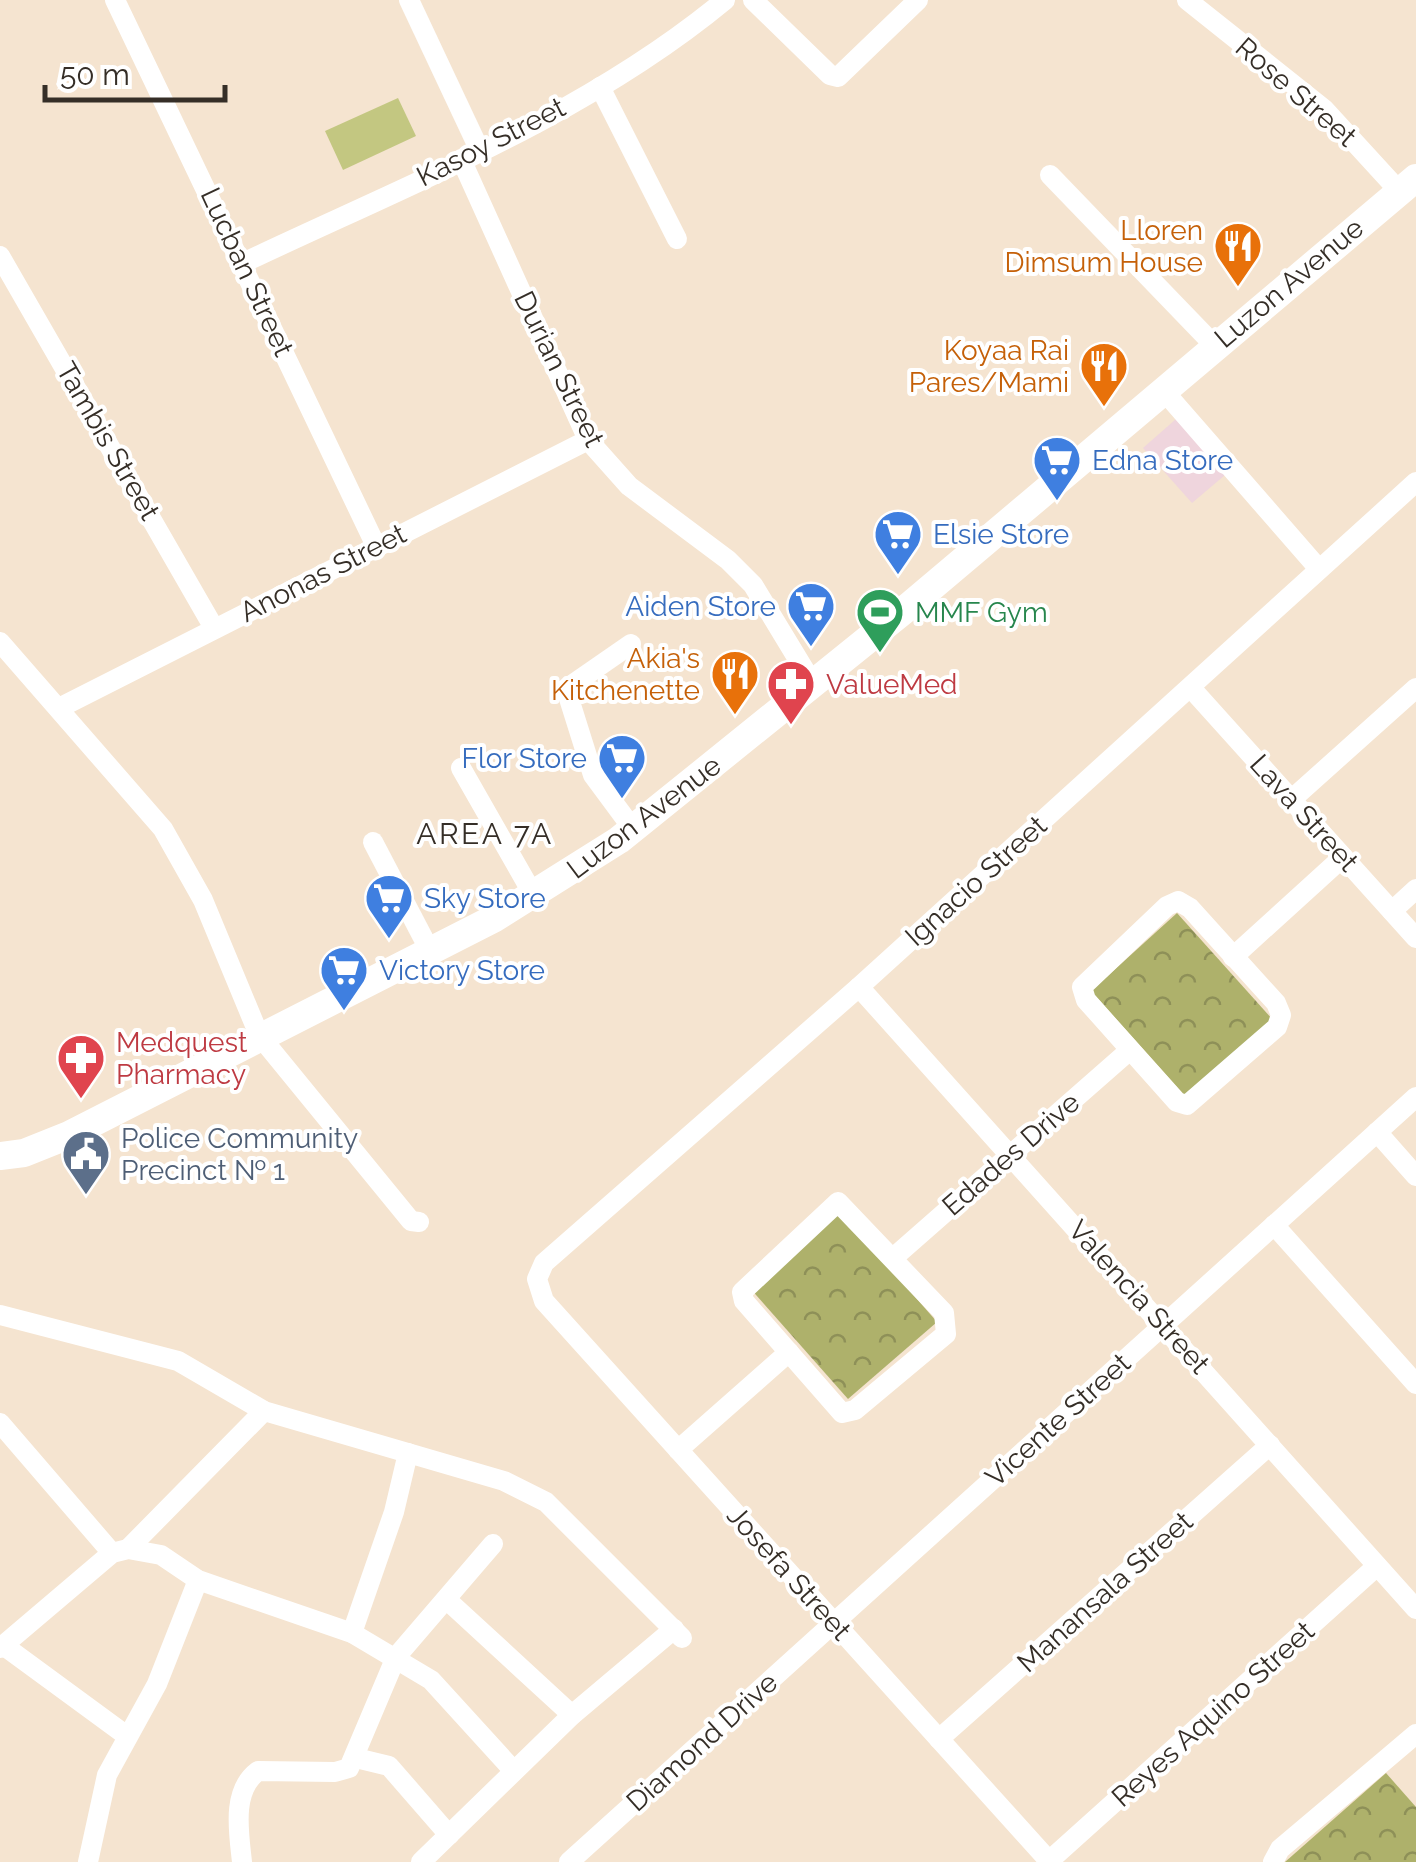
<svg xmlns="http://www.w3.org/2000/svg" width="1416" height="1862" font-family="Raleway,sans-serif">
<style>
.commercial{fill:#efd5dd}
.forest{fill:url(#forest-crowns)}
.pitch{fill:#c3c781}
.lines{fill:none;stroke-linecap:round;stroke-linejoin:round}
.minor{stroke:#fff;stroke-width:20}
.secondary{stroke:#fff;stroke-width:28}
.labels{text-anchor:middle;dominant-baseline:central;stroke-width:8;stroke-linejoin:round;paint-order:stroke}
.street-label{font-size:28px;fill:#352e27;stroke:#fff}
.food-label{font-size:28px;fill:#c56008;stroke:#fff;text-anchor:end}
.shop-label{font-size:28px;fill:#366cbe;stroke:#fff;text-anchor:start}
.leisure-label{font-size:28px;fill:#27864d;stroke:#fff;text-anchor:start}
.health-label{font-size:28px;fill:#be3a42;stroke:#fff;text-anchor:start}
.service-label{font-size:28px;fill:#4e5e75;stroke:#fff;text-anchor:start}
.neighbourhood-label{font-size:30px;letter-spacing:2.5px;fill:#352e27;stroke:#fff}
</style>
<defs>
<pattern id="forest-crowns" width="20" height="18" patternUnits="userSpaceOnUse" patternTransform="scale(2.5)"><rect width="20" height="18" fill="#aeb16b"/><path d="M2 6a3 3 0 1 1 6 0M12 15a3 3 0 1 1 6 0" fill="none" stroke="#8e9058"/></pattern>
</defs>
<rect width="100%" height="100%" fill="#f5e4d0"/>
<polygon class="commercial" points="1176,419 1225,475 1192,503 1143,448"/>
<g class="forest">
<polygon points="1177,913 1273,1020 1187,1098 1091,991"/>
<polygon points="839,1209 937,1322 848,1399 749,1287"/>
<polygon points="1386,1773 1416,1807 1416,1862 1285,1862"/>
</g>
<polygon class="pitch" points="398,98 416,136 343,170 325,131"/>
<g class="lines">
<g class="minor">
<polyline points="115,0 376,546"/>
<polyline points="409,0 480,151"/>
<polyline points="753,0 830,75 838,77 918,0"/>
<polyline points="1187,0 1324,109 1400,192"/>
<polyline points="600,87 677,239"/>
<polyline points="461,159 588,440 629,486 728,560 753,585 813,684"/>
<polyline points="1050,175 1214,345"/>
<polyline points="0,256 214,628"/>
<path d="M243 263C407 185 585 116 725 0"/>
<polyline points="1163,390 1319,569"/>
<polyline points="0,642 163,829 203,900 259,1035 411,1221 419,1222"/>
<polyline points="631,644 566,689 593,775 633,829"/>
<polyline points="1191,688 1416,938"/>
<polyline points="59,708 588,440"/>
<polyline points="461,768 534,896"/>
<polyline points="1291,800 1416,688"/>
<polyline points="373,842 430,951"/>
<polygon points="1178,901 1190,908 1276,1003 1281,1015 1277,1027 1187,1105 1177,1102 1086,1000 1082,987 1167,906"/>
<polyline points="1392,911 1416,889"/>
<polyline points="1233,957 1343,857"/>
<polyline points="859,987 1416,1609"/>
<polyline points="1377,1132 1416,1176"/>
<polygon points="838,1202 944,1313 946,1334 855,1410 842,1413 744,1301 742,1292"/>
<polyline points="1274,1225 1416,1384"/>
<polyline points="893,1258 1130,1050"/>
<polyline points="0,1315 178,1361 264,1411 504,1481 546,1502 682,1638"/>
<polyline points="0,1423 112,1553"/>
<polyline points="678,1450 789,1352"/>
<polyline points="128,1549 264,1411"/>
<polyline points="447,1600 572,1715"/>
<polyline points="352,1633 394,1512 408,1453"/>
<polyline points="3,1645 127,1736"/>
<polyline points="0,1648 112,1553 128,1549 161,1555 198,1580 352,1633 431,1680 513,1770"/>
<polyline points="939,1739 1270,1445"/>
<polyline points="356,1758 389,1766 449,1835"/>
<polyline points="1049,1861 1377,1566"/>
<polyline points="88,1862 107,1775 157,1684 198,1580"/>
<path d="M242 1862C239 1833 231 1791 258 1771L335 1772 349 1768 396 1657 493 1544"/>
<polyline points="421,1862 572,1715 674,1629"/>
<polyline points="569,1862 1416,1097"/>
<polyline points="1050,1862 544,1301 537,1279 544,1263 859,987 1416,482"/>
<polyline points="1273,1862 1280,1849 1416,1734"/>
</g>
<polyline class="secondary" points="0,1156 24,1153 69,1135 495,918 619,840 908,607 1416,178"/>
</g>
<defs>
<g id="restaurant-pin" transform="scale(2.5)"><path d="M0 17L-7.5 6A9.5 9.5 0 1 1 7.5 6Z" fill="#e8710a" stroke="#fff"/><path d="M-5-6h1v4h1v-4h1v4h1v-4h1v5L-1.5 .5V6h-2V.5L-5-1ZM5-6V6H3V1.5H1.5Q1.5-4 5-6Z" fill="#fff"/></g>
<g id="supermarket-pin" transform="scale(2.5)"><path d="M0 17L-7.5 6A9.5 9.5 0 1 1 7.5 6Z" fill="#3f7fe0" stroke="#fff"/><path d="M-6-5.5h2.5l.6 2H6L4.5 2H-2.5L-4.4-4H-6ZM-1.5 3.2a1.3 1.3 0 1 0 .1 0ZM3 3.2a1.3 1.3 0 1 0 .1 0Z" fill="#fff"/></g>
<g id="stadium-pin" transform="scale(2.5)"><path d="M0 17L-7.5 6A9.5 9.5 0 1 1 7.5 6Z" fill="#2e9e5b" stroke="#fff"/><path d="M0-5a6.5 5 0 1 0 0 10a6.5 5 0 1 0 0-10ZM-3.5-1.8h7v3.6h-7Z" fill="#fff"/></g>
<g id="pharmacy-pin" transform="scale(2.5)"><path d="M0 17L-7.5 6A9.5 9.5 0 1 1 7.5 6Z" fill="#e0444e" stroke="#fff"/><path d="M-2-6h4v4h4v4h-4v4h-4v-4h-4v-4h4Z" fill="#fff"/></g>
<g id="civic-pin" transform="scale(2.5)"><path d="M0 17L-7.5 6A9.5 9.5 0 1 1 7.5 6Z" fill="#5c6f8a" stroke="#fff"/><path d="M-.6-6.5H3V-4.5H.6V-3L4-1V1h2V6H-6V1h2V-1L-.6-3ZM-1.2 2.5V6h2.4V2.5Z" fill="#fff"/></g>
</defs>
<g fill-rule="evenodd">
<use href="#restaurant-pin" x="1238" y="246"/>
<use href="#restaurant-pin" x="1104" y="366"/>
<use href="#supermarket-pin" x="1057" y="460"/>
<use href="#supermarket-pin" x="898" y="534"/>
<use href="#supermarket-pin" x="811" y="606"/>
<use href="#stadium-pin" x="880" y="612"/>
<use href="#restaurant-pin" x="735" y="674"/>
<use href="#pharmacy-pin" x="791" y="684"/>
<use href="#supermarket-pin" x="622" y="758"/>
<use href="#supermarket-pin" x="389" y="898"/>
<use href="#supermarket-pin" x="344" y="970"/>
<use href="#pharmacy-pin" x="81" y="1058"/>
<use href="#civic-pin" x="86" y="1154"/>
</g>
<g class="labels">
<g class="street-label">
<text transform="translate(1296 92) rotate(41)">Rose Street</text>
<text transform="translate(491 142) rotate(-27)">Kasoy Street</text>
<text transform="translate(247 272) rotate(65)">Lucban Street</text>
<text transform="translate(1289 283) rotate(-40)">Luzon Avenue</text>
<text transform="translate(559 369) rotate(64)">Durian Street</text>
<text transform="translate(108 441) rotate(60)">Tambis Street</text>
<text transform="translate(323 573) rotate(-27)">Anonas Street</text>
<text transform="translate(1304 813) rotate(48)">Lava Street</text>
<text transform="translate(644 817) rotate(-37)">Luzon Avenue</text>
<text transform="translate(976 881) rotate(-42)">Ignacio Street</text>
<text transform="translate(1011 1154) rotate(-41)">Edades Drive</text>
<text transform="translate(1139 1297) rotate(48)">Valencia Street</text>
<text transform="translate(1058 1420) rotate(-42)">Vicente Street</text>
<text transform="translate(789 1573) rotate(48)">Josefa Street</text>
<text transform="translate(1105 1592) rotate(-42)">Manansala Street</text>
<text transform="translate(1213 1714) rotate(-42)">Reyes Aquino Street</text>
<text transform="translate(702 1742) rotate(-42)">Diamond Drive</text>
</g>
<g class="food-label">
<text x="1203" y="230">Lloren<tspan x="1203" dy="32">Dimsum House</tspan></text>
<text x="1069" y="350">Koyaa Rai<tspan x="1069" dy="32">Pares/Mami</tspan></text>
<text x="700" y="658">Akia's<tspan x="700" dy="32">Kitchenette</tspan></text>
</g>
<g class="shop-label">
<text x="1092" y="460">Edna Store</text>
<text x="933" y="534">Elsie Store</text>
<text x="776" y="606" text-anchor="end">Aiden Store</text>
<text x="587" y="758" text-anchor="end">Flor Store</text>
<text x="424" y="898">Sky Store</text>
<text x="379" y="970">Victory Store</text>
</g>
<g class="leisure-label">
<text x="915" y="612">MMF Gym</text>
</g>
<g class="health-label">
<text x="826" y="684">ValueMed</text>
<text x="116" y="1042">Medquest<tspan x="116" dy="32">Pharmacy</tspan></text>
</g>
<g class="service-label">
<text x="121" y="1138">Police Community<tspan x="121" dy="32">Precinct № 1</tspan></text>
</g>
<g class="neighbourhood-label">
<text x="485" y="833">AREA 7A</text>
</g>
</g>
<path d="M45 85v15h180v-15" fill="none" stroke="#352e27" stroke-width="5"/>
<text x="60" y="85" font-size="30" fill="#352e27" stroke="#ffffff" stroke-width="8" paint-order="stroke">50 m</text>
</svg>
